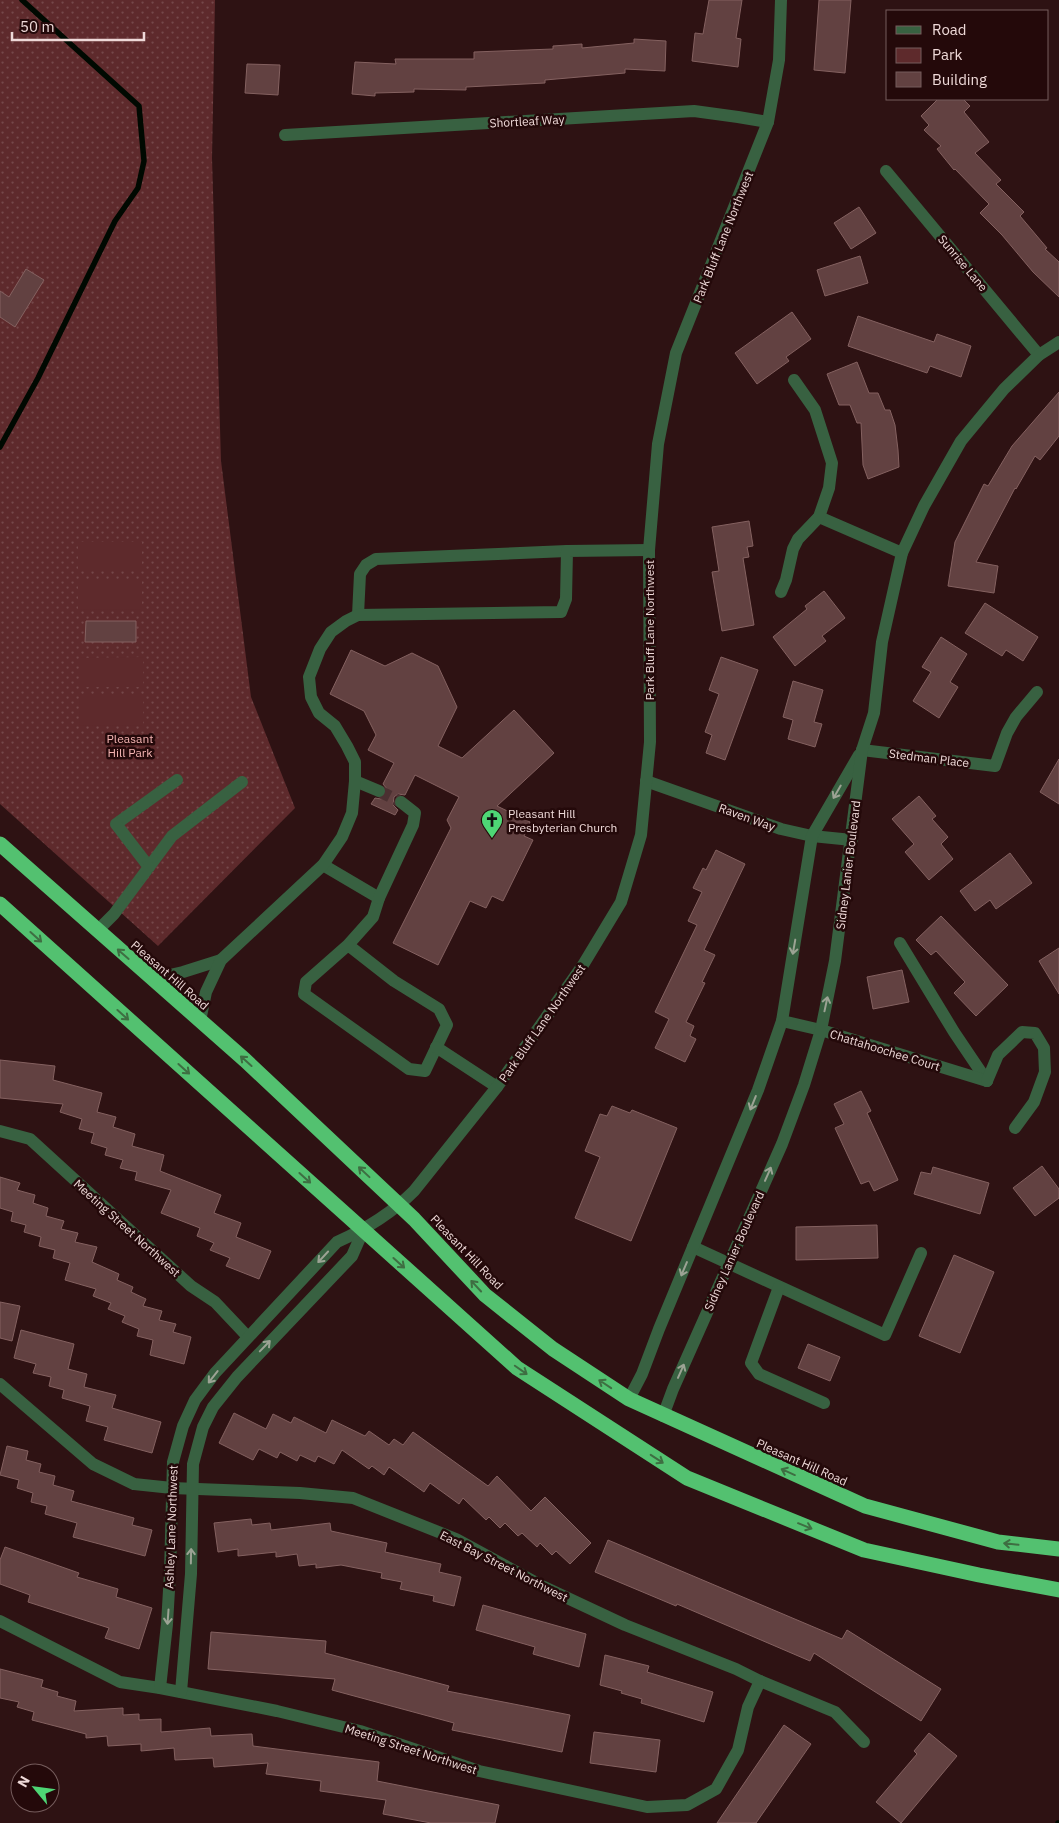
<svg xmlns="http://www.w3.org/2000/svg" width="1059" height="1823" font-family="'IBM Plex Sans',sans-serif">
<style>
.green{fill:url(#green-dots)}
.pitch{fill:#5e2a2c}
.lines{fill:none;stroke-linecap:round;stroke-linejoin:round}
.stream{stroke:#000901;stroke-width:5.5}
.building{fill:#624141;stroke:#846160}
.minor-tunnel{stroke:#4b3031;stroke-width:12;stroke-dasharray:12 6;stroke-linecap:butt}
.minor{stroke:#386141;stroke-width:12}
.highway{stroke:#53c170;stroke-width:15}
.oneway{stroke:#9ca394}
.oneway2{stroke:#3e6e42}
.labels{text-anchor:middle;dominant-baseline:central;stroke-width:5;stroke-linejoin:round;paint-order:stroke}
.street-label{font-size:12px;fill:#eed9d8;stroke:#24090a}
.park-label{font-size:12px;fill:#f3b4b2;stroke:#24090a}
.poi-label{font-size:12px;fill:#eed9d8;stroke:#24090a;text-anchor:start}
</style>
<defs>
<pattern id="green-dots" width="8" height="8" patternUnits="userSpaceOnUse" patternTransform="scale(1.25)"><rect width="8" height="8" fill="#5e2a2c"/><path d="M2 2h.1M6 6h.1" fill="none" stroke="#75484a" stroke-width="1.8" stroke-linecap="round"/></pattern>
</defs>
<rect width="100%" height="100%" fill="#2e1213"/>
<polygon class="green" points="0,0 215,0 212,158 221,461 251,697 295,808 158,946 0,804"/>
<g class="pitch">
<rect x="78" y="542" width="64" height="29"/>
<polygon points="78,580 142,580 142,609 78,610"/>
<polygon points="143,657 143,687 79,687 79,658"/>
<polygon points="79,696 143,696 143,725 80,726"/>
</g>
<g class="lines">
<g class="stream">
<polyline points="0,447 38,378 115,221 138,188 144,161 139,106 22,0"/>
<polyline points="1058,1823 1059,1823"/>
</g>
</g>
<g class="building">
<polygon points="709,0 742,0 736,38 741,39 738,67 692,61 695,33 703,34"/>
<polygon points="819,0 851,0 845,73 814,70"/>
<polygon points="634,39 666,41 665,71 625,69 625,73 545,80 545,83 466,87 466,90 414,89 414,92 375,93 375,96 352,94 355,62 396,64 395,59 474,59 474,52 553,49 553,46 582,44 582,48 634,43"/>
<polygon points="247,64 280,65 278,95 245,93"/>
<polygon points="938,99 963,99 970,106 964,112 989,142 975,153 1001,180 996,184 1024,212 1020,216 1047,248 1045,249 1059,262 1059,297 1033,272 1002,235 980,213 989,204 955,169 954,170 937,149 941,146 924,130 929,125 921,116"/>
<polygon points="859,207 876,233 851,249 834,223"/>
<polygon points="860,256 868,283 825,296 817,270"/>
<polygon points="26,269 44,280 15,327 0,317 0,291 9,297"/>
<polygon points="792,312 811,339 786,357 789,361 757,384 735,353"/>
<polygon points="858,316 934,342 937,334 971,346 961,377 930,366 927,373 848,346"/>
<polygon points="857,362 869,393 878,393 885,410 890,410 895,425 898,450 899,467 868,479 863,465 861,423 857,423 850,405 839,405 827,374"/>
<polygon points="1059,392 1059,436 1040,460 1035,456 1016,489 1015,488 976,562 998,566 994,593 948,586 955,542 984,484 988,486 1012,446"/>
<polygon points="749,521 753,546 747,547 749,557 743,558 754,625 722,631 712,572 719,571 712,527"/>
<polygon points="824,591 845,618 822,636 826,641 795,666 773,637 807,609 805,606"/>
<polygon points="985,603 1038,637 1023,661 1006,650 1002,656 965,633"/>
<polygon points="86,621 136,621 136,642 85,642"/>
<polygon points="941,637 967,654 950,682 958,687 939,718 913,701 931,672 922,667"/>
<polygon points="351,650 385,666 412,653 438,666 457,707 438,746 462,758 514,710 554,753 497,806 530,822 524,836 533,840 503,901 492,896 486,908 470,901 438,965 393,943 451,828 447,820 459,797 415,775 405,795 398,794 394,797 393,805 398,810 395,815 371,804 375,798 381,799 386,795 387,789 383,784 394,763 368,750 376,735 364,711 330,694"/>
<polygon points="721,657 758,670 725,760 706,753 712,735 705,732 719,694 709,690"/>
<polygon points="793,681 823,690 814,722 822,724 815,747 788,739 793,720 783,717"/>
<polygon points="1059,759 1059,804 1040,792"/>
<polygon points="919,796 936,816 932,819 948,837 941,844 953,859 929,880 905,852 914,844 892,819"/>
<polygon points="716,850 745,864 704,950 715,955 702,982 705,983 686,1022 694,1026 690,1036 696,1039 685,1062 655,1048 669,1019 655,1012 697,925 688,921 702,892 693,888 703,868 706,870"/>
<polygon points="1010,853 1032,883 996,909 990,900 975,911 960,891"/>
<polygon points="941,916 1008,985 976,1016 954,993 965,982 936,951 931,955 916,940"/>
<polygon points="1059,948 1059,994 1039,961"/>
<polygon points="902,970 909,1002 873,1009 867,977"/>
<polygon points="0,1060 55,1066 53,1080 102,1093 97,1112 116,1117 113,1127 135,1134 132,1146 164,1155 160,1171 221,1195 214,1213 241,1223 236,1237 271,1251 259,1279 226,1266 230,1258 210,1250 214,1243 197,1236 200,1228 161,1213 171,1190 135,1180 137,1172 120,1168 123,1160 105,1155 107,1148 91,1143 94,1133 79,1129 82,1119 60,1112 63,1104 0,1098"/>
<polygon points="861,1091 871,1111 867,1113 898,1180 874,1191 869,1181 861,1184 835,1128 844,1124 834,1104"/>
<polygon points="612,1106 630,1113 632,1110 677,1128 631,1241 575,1218 600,1157 585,1151 600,1114 607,1116"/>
<polygon points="1042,1166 1059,1189 1059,1198 1035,1216 1013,1188"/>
<polygon points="933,1167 989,1183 980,1214 914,1194 921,1172 931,1174"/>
<polygon points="0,1177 20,1183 17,1190 35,1195 33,1203 48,1208 46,1216 64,1221 61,1229 78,1233 75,1242 97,1247 92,1262 119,1274 117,1280 133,1287 131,1292 146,1299 143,1306 162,1311 159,1320 176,1324 173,1332 191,1337 184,1364 150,1355 153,1340 137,1336 139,1329 122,1322 125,1316 108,1309 111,1303 93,1296 96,1289 65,1280 70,1263 53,1258 55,1250 39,1246 41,1237 24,1232 26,1225 11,1221 13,1212 0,1208"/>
<polygon points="877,1225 878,1258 796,1260 796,1227"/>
<polygon points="954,1255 994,1272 960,1353 919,1336"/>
<polygon points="0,1302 20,1306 12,1341 0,1338"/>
<polygon points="21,1330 74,1344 68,1369 87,1374 84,1387 116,1395 112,1408 161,1422 152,1453 104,1440 108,1427 86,1421 90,1406 62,1398 64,1390 49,1386 51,1377 33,1373 36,1364 14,1358"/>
<polygon points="808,1344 840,1357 830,1381 798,1368"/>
<polygon points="234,1413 266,1429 273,1414 291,1423 294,1417 326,1433 332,1420 365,1436 369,1431 389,1445 394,1439 403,1445 413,1432 488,1486 497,1476 531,1511 545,1497 591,1543 570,1564 556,1551 552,1555 540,1543 537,1547 522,1533 518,1536 505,1523 500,1528 489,1517 486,1520 463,1498 459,1504 430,1483 424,1492 389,1467 384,1475 372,1466 369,1469 342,1450 334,1464 318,1456 315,1462 300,1455 297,1461 280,1452 277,1458 259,1449 253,1460 219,1443"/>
<polygon points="7,1446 28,1451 26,1460 41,1464 39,1472 55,1476 53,1485 74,1491 71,1501 134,1518 132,1525 152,1530 145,1556 73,1537 77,1523 45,1514 47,1506 31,1502 33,1493 17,1488 19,1480 0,1475"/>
<polygon points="251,1519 252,1525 270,1523 271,1530 330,1523 331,1531 387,1543 385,1552 441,1564 439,1572 461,1577 454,1606 433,1601 434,1596 400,1589 402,1582 381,1578 382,1573 341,1565 316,1568 316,1564 299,1566 297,1554 276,1557 276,1552 238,1556 238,1549 218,1552 214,1523"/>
<polygon points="608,1540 842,1639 847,1630 941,1689 921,1721 814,1653 810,1661 677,1604 676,1606 595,1572"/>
<polygon points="5,1547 79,1573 77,1577 118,1589 116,1597 152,1608 139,1649 105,1638 109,1628 28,1602 30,1595 0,1584 0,1560"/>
<polygon points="483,1605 586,1634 579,1667 533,1654 535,1647 476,1630"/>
<polygon points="211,1632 326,1641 325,1653 449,1686 447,1691 570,1715 562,1752 452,1730 454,1723 332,1690 335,1679 208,1669"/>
<polygon points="605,1655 649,1666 647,1672 713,1692 704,1722 641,1703 642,1699 621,1693 622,1691 600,1685"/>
<polygon points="0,1669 43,1680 41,1687 58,1692 57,1696 76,1701 74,1711 123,1708 123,1715 139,1714 139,1720 161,1719 161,1732 210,1728 211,1736 252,1734 253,1746 379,1762 377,1781 499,1805 495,1823 431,1823 383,1814 386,1800 320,1791 321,1781 266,1774 268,1763 214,1767 213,1758 175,1760 174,1748 141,1751 141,1744 108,1746 107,1736 86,1738 86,1734 32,1720 34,1712 17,1707 19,1702 0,1698"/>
<polygon points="784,1725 811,1744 756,1823 717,1823"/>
<polygon points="594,1732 660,1740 656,1772 590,1763"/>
<polygon points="929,1733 957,1756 901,1823 876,1802 917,1754 914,1751"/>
</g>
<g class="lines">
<polyline class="minor-tunnel" points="379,791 401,802"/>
<g class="minor">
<polyline points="285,135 694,111 738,117 768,122"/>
<polyline points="886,171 1039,355"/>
<polyline points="819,517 902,553"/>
<polyline points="781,592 786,580 793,549 798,539 819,517 829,488 832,463 815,410 794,380"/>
<polyline points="358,615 360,574 366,565 376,559 567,551"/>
<polyline points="862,750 995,766 1007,733 1016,717 1037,692"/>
<polyline points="355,781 379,791"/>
<polyline points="646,781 781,829 812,836 852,840"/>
<polyline points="323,865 379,898 373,917 348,945 306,982 304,994 409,1069 425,1071 447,1025 439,1009 394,981 348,945"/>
<polyline points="149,867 116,824 177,780"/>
<polyline points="379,898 413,825 415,813 401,802"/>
<polyline points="97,931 114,914 172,836 242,782"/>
<polyline points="900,943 954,1032 987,1081"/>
<polyline points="152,979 183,972 221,960"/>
<polyline points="200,1021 206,992 221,960 323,865 342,837 352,813 355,781 355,762 347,746 335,726 319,713 311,697 309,677 320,649 331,632 346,621 358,615 561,612 566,599 567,551 649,550"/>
<polyline points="782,1021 821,1030 987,1081"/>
<polyline points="436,1047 497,1087"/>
<polyline points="987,1081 998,1055 1022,1032 1035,1033 1044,1048 1045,1072 1034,1102 1015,1128"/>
<polyline points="0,1131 30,1139 191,1286 215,1302 248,1337"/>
<polyline points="693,1247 885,1335 921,1253"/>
<polyline points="779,1287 751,1363 759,1374 824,1403"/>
<polyline points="0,1384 93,1464 134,1484 172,1488 300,1493 353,1498 456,1539 544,1587 625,1625 736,1669 760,1681 835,1712 864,1742"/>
<polyline points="629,1399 642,1374 659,1329 758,1090 782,1021 812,836 859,755"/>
<polyline points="663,1416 673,1389 782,1144 804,1085 821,1030 835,961 862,750 874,713 882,642 902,553 924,506 961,441 1004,389 1039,355 1059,342"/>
<polyline points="0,1621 120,1682 160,1688 277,1711 360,1731 479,1771 647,1807 687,1805 716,1789 738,1750 748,1707 760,1681"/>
<path d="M160 1688 167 1624 170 1573 173 1462 183 1426 195 1400 215 1373 337 1242C366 1229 392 1213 414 1191L497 1087 583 965 621 902 641 835 650 742 649 550 658 444 676 353 768 122 779 60 781 0"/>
<polyline points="181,1692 191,1574 193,1464 203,1427 213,1407 237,1377 352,1256 363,1231"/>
</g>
<g class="highway">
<polyline points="0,844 245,1060 414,1219 485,1295 553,1349 629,1399 865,1506 998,1542 1059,1549"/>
<polyline points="0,904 517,1368 687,1478 864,1550 979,1575 1059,1590"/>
</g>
</g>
<defs><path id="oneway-shaft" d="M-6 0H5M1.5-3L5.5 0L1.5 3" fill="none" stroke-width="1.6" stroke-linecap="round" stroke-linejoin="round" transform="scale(1.25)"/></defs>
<g class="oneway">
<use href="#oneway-shaft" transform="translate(837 792) rotate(120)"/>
<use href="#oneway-shaft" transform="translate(794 947) rotate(100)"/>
<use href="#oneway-shaft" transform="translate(826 1004) rotate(-78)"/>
<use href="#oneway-shaft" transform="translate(753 1103) rotate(112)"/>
<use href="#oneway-shaft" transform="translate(768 1174) rotate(-66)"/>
<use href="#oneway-shaft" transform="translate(323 1257) rotate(133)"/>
<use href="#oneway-shaft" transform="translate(684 1269) rotate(113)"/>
<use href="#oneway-shaft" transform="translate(265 1346) rotate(-46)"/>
<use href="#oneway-shaft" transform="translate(681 1371) rotate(-66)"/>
<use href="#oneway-shaft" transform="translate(213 1377) rotate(128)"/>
<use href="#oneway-shaft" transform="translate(191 1556) rotate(-89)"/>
<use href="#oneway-shaft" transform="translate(168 1617) rotate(94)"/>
</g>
<g class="oneway2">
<use href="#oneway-shaft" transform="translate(36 937) rotate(42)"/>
<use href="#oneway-shaft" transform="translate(123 954) rotate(-139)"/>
<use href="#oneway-shaft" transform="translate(123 1015) rotate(42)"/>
<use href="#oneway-shaft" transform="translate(246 1061) rotate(-138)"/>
<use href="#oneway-shaft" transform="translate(184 1069) rotate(42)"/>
<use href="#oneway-shaft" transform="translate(364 1172) rotate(-137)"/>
<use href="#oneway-shaft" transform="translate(305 1178) rotate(42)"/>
<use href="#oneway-shaft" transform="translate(399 1263) rotate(42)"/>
<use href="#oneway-shaft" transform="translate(476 1286) rotate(-133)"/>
<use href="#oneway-shaft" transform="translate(521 1370) rotate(35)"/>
<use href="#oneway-shaft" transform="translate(605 1384) rotate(-146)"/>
<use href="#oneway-shaft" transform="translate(657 1459) rotate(33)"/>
<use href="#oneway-shaft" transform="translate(788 1472) rotate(-156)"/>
<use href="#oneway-shaft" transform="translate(805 1526) rotate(22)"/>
<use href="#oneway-shaft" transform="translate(1011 1544) rotate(-174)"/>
</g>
<defs>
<g id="church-pin" transform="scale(1.125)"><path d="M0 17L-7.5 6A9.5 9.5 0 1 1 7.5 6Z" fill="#4ed675" stroke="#24090a"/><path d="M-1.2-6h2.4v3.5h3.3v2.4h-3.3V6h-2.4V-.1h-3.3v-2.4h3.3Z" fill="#111"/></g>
</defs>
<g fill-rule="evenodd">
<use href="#church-pin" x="492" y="820"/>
</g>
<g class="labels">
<g class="street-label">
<text transform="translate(527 121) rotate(-3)">Shortleaf Way</text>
<text transform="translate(723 237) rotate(-68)">Park Bluff Lane Northwest</text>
<text transform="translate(963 263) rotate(50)">Sunrise Lane</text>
<text transform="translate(649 630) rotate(-90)">Park Bluff Lane Northwest</text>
<text transform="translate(929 758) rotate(7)">Stedman Place</text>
<text transform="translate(747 817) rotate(20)">Raven Way</text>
<text transform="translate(848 865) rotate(-83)">Sidney Lanier Boulevard</text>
<text transform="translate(170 975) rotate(41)">Pleasant Hill Road</text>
<text transform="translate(542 1023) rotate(-55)">Park Bluff Lane Northwest</text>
<text transform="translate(885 1050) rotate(17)">Chattahoochee Court</text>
<text transform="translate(127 1228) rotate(42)">Meeting Street Northwest</text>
<text transform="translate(734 1251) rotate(-66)">Sidney Lanier Boulevard</text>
<text transform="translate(467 1252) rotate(46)">Pleasant Hill Road</text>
<text transform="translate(802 1462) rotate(24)">Pleasant Hill Road</text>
<text transform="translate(171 1527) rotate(-88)">Ashley Lane Northwest</text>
<text transform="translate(504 1566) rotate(27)">East Bay Street Northwest</text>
<text transform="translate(411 1749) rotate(18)">Meeting Street Northwest</text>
</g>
<g class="park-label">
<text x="130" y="738">Pleasant<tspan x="130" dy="14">Hill Park</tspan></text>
</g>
<g class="poi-label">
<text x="508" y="813">Pleasant Hill<tspan x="508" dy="14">Presbyterian Church</tspan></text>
</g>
</g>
<rect x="886" y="10" width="162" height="90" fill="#24090a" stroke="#755c5c"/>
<rect x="896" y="26" width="25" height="8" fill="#386141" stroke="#755c5c"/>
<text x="932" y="35" font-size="15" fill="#eed9d8">Road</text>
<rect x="896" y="48" width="25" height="15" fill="#5e2a2c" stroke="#755c5c"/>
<text x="932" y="60" font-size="15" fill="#eed9d8">Park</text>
<rect x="896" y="72" width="25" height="15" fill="#624141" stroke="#755c5c"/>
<text x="932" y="85" font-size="15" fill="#eed9d8">Building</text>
<g transform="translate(35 1788) rotate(299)"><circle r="24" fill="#24090a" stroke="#755c5c"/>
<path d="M0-4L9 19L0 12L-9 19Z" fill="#4ed675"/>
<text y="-8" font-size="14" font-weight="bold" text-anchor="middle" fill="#eed9d8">N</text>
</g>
<path d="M12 32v8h132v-8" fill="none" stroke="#eed9d8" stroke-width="2.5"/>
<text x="20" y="32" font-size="15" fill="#eed9d8" stroke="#24090a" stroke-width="4" paint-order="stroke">50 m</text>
</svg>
